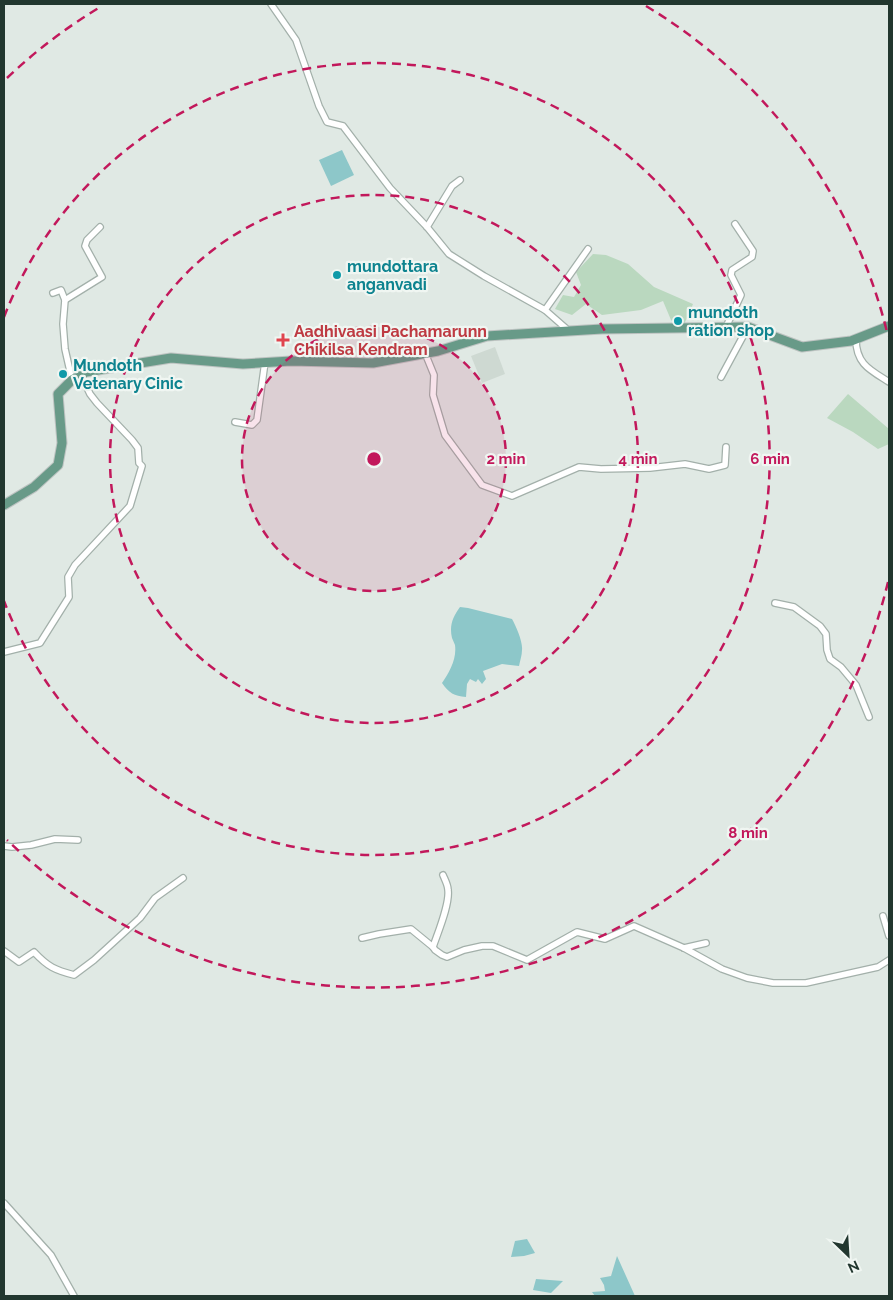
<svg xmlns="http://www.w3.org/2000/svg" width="893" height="1300" font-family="Raleway,sans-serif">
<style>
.built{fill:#ced9d2}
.green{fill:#bad8bf}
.water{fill:#8dc7c9}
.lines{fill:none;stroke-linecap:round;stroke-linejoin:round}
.minor-casing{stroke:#a3b0aa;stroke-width:8}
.primary-casing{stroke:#bdc3c1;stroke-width:11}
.minor{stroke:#fff;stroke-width:5.5}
.primary{stroke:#689a88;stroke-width:9}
.ring{fill:none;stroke:#c2185b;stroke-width:2.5;stroke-dasharray:9 6}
.culture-dot{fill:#0f9aa8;stroke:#f0f6f2;stroke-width:2}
.health-dot{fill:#e0444e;stroke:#f0f6f2;stroke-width:2}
.labels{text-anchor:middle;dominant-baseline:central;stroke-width:4.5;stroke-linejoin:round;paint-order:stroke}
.culture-label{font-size:16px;font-weight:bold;fill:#0d838f;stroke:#f0f6f2;text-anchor:start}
.health-label{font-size:16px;font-weight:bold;fill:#be3a42;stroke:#f0f6f2;text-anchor:start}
.centre{fill:#c2185b;stroke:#f0f6f2;stroke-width:2.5}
.ring-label{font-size:15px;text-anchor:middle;font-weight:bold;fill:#c2185b;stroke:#f0f6f2;stroke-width:4.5;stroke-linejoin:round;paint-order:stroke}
</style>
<rect width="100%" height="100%" fill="#e0e9e4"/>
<polygon class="built" points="495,347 505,374 482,383 471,356"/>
<g class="green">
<polygon points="593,254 606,255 628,264 654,287 693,304 682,329 671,320 663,301 641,310 602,315 586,304 572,315 555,309 563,295 574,297 581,285 576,272"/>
<polygon points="848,394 889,429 889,444 878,449 853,432 827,418"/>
</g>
<g class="water">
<polygon points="342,150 354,175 331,186 319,160"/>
<path d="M460 607 468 608 512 619C516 626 523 642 522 650 522 655 520 661 519 666L502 664 483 671 486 679 482 684 478 679 476 682 470 679 467 684 466 697C454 696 449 693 442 683 449 673 457 659 455 645 454 643 453 640 452 638 449 625 453 617 460 607Z"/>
<polygon points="527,1239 535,1253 524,1256 511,1257 515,1241"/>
<polygon points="617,1256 635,1296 595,1296 592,1292 605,1291 604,1285 600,1278 611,1276"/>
<polygon points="536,1279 563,1281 551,1293 533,1290"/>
</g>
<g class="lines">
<g class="minor-casing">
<g id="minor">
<polyline points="271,4 296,40 319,106 327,122 343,126 390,188 427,227 449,254 484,276 545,310 569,331"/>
<polyline points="427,227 452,186 460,180"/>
<polyline points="53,293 61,290 65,300"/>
<polyline points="545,310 588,249"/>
<polyline points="726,327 741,295 731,275 732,270 752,257 753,251 735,224"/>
<path d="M856 339C856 364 870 370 889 382"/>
<polyline points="425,353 434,375 433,395 445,435 482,485 512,496 579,467 601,469 650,468 685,464 709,469 725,465 726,447"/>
<polyline points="721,377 748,327"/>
<polyline points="72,380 65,349 63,324 65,300 102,277 85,246 87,240 100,227"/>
<polyline points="235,422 252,425 257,420 265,362"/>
<polyline points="775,603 794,607 820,626 826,634 827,650 830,659 841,667 856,685 869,717"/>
<polyline points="4,652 40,643 69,597 68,577 75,565 130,506 142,466 139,463 138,448 132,440 97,403 90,394 81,375"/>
<polyline points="4,846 12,847 31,845 55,839 78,840"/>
<path d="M443 875C445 880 448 885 448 890 450 904 438 932 433 947L435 950 442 955 447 957 464 950 482 946H493L527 960 577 932 605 939 634 926 684 948 722 969 747 978 773 983H806L878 967 889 960"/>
<polyline points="883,916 889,936"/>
<polyline points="362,938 379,934 411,929 433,947"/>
<polyline points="684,948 706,943"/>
<path d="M4 951 19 962 34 952C48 967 55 970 74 975L94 960 140 918 155 898 183 878"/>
<polyline points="4,1203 51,1255 74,1296"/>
</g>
</g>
<g class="primary-casing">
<polyline id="primary" points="4,505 34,487 58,465 62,443 58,394 72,380 86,372 171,358 243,364 291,361 373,363 438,351 487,336 602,329 748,327 802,347 851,341 889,326"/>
</g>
<use href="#minor" class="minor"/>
<use href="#primary" class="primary"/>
</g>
<circle cx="374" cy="459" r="132" fill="#c2185b" fill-opacity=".12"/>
<g class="ring">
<circle cx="374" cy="459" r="132"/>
<circle cx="374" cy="459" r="264"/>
<path d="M4 317A396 396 0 1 1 4 601"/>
<path d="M888 582A529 529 0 0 1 7 840M7 78A529 529 0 0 1 102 6M646 6A529 529 0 0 1 888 336"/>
</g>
<g class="culture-dot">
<circle cx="337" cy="275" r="5"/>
<circle cx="678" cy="321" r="5"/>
<circle cx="63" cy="374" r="5"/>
</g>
<path class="health-dot" d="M280.5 332.5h5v5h5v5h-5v5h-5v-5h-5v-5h5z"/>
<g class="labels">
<g class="culture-label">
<text x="347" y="266">mundottara<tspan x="347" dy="18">anganvadi</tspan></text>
<text x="688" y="312">mundoth<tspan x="688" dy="18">ration shop</tspan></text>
<text x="73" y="365">Mundoth<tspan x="73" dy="18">Vetenary Cinic</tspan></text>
</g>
<g class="health-label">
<text x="294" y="331">Aadhivaasi Pachamarunn<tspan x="294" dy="18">Chikilsa Kendram</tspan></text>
</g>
</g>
<circle cx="374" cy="459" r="8" class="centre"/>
<g class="ring-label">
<text x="506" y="464">2 min</text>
<text x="638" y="464">4 min</text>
<text x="770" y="464">6 min</text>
<text x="748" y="838">8 min</text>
</g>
<rect width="893" height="1300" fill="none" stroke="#22372f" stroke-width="10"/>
<g transform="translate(848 1255) rotate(155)" stroke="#f0f6f2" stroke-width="4" paint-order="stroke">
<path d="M0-4L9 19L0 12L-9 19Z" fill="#22372f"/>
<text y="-8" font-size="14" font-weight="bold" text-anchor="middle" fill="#22372f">N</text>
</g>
</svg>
